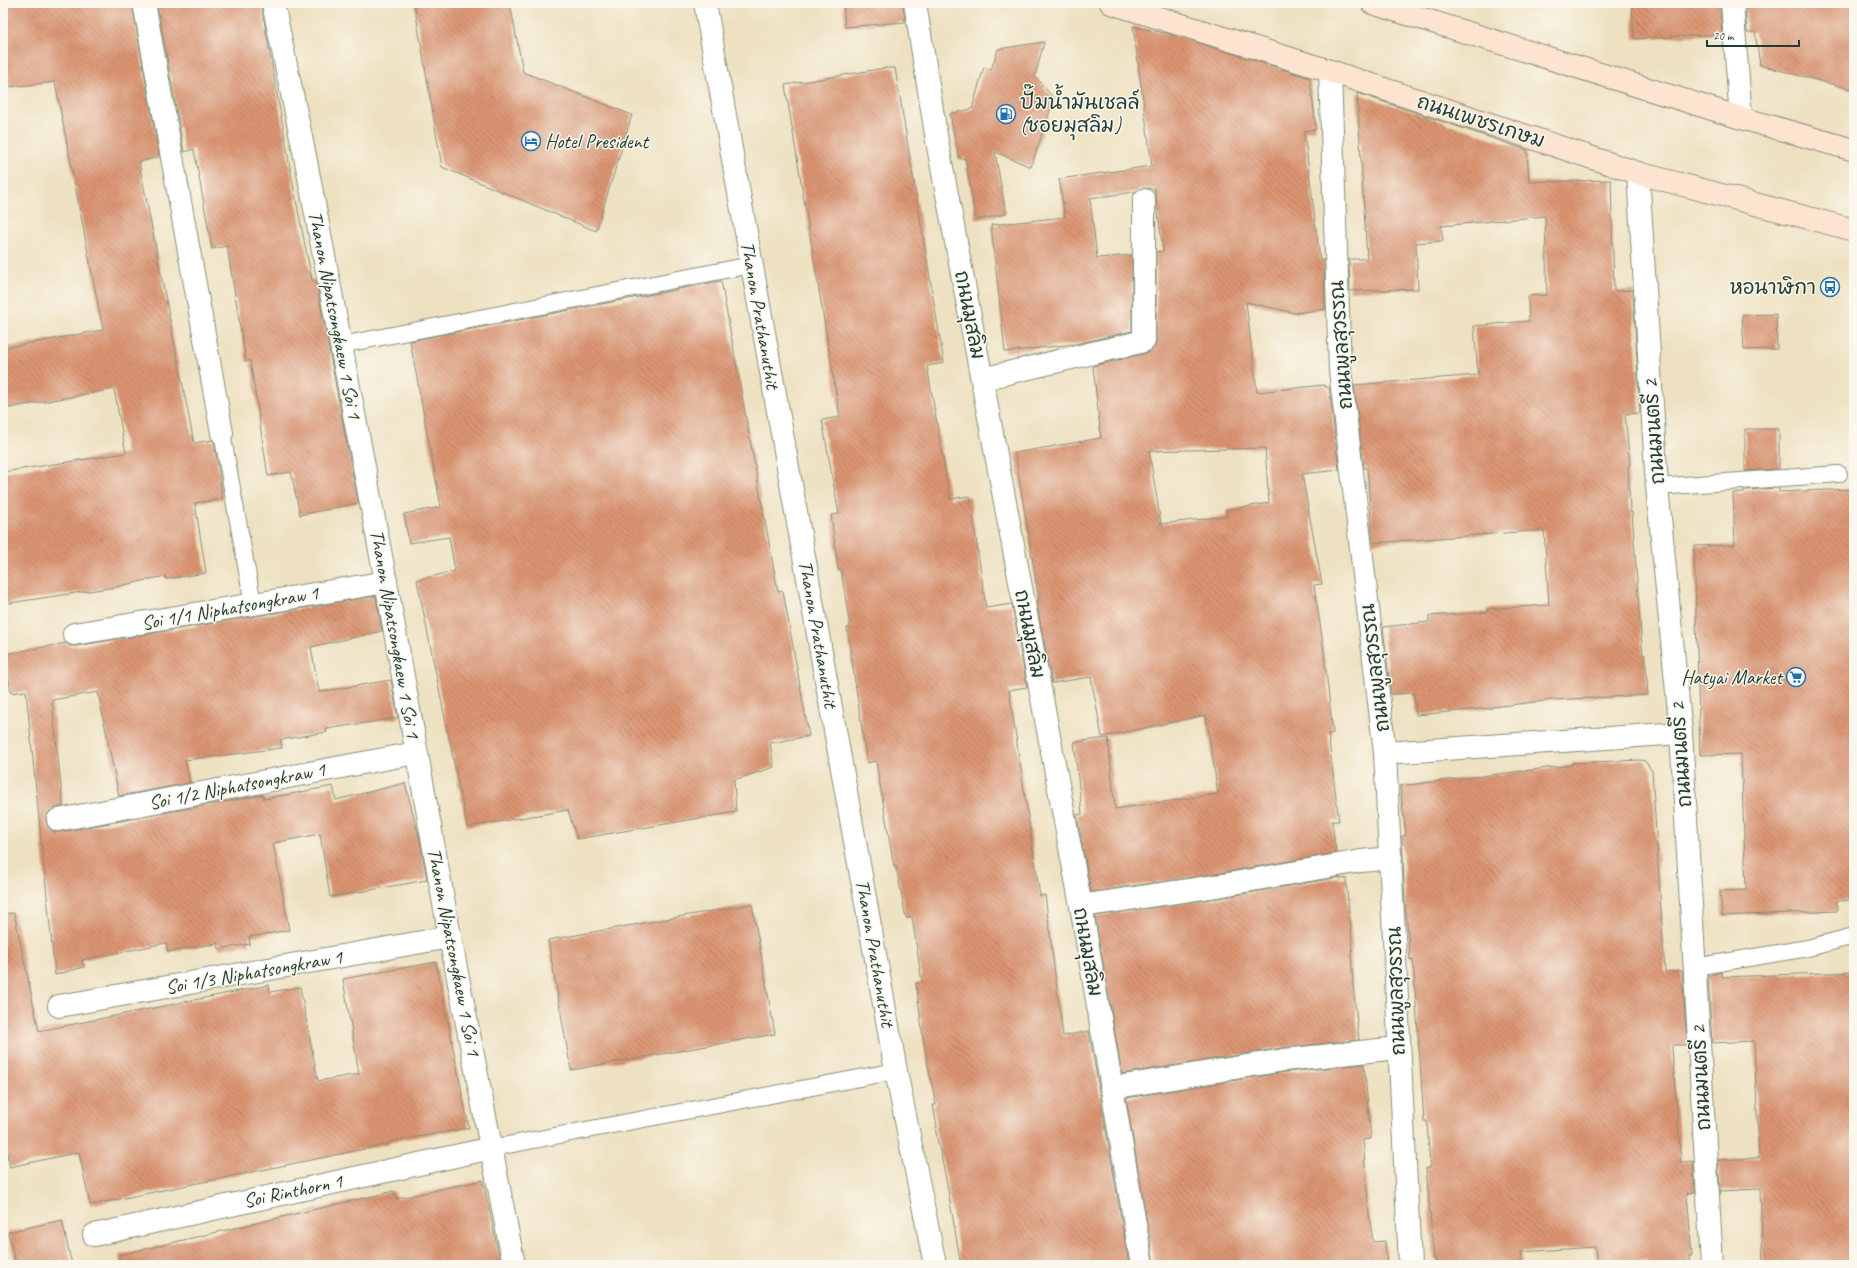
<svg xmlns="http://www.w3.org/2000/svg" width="1857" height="1268" font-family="Caveat,'Playpen Sans Thai',sans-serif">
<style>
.building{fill:url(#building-back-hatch);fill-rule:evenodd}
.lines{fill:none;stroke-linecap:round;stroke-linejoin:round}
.service-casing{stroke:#868f7a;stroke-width:18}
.minor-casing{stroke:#868f7a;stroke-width:24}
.tertiary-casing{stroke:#868f7a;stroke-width:24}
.secondary-casing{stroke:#868f7a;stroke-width:24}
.service{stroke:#fff;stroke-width:16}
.minor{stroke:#fff;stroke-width:22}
.tertiary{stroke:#fff;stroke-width:22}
.secondary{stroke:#fde4d0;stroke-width:22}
.labels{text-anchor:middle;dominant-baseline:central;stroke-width:3;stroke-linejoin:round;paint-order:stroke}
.poi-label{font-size:20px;fill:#1f3d34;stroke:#fbf7ec;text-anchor:start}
.street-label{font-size:20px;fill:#1f3d34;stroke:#fbf7ec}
</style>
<defs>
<pattern id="building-back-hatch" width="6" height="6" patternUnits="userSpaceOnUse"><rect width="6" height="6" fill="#db9472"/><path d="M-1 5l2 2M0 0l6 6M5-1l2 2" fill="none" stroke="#b17a5e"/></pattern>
</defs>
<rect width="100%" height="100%" fill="#fbf7ec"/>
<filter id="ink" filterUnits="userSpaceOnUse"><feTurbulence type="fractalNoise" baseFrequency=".025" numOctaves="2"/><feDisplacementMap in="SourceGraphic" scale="8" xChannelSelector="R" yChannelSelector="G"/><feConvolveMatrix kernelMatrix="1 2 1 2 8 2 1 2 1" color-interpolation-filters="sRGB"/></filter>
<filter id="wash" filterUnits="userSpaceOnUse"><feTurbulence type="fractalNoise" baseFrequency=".012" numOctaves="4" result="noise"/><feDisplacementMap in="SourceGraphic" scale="16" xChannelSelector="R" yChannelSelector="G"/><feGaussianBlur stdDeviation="0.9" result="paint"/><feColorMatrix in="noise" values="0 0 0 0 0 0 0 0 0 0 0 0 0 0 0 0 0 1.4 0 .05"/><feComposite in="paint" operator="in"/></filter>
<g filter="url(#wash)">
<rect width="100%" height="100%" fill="#eee1c1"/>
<g id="blocks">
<g class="building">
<polygon points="3,3 132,3 159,157 139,162 194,443 212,440 214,442 223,499 195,503 206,573 166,579 165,576 115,587 3,604 3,472 126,453 114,389 3,409 3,348 103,330 55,82 9,87 6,56 3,56"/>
<polygon points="157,3 261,3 294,190 312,280 316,281 358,503 300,515 291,472 268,476 250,360 246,362 227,246 212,249 194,149 184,152"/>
<polygon points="414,3 510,3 523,72 632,115 596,231 442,167"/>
<polygon points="843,3 903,3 905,22 845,27"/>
<polygon points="1632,3 1720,3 1722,34 1634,39"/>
<polygon points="1745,3 1854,3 1854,90 1760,65 1755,32 1747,32"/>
<path d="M1133 26 1177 36 1310 78 1316 129 1304 131 1320 260H1324L1325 309 1295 313 1246 302 1257 392 1324 385 1325 387H1329L1339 470 1302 474 1322 584 1314 585 1323 644 1333 733 1328 734 1339 821H1332L1336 853 1221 873 1091 892 1077 815 1082 814 1074 742 1108 738 1115 809 1218 794 1206 715 1102 737 1091 677 1052 683 1036 601 1039 600 1015 453 1101 438 1093 366 1147 353 1155 347 1156 341V252L1163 251 1155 189 1144 188 1135 192 1090 198 1097 258 1132 255V331L1075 344 1005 352 991 225 1065 217 1059 179 1152 166ZM1265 448 1269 503 1226 510 1227 516 1161 524 1149 451Z"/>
<polygon points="1044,42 1035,76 1054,99 1031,167 995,152 1006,214 976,220 965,158 959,159 950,114 972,109 984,67 991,70 998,49"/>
<polygon points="885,68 895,68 944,363 927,366 950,499 970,496 986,608 1012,604 1027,687 1009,690 1040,896 1045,895 1063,1036 1089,1031 1129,1265 961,1265 946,1179 935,1128 937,1127 933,1105 936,1105 924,1045 916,983 922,982 912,917 906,918 896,866 894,867 876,761 867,763 847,628 850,628 841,569 838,570 831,515 839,514 822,420 840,417 785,85"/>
<polygon points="1357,93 1527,150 1529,182 1611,180 1614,291 1633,290 1640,413 1625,414 1630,465 1628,465 1630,512 1632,512 1641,636 1643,655 1645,655 1648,695 1552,700 1492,707 1492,708 1416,715 1414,693 1391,694 1383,627 1429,622 1429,616 1488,612 1487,609 1549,605 1544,530 1373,543 1367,468 1364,468 1354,385 1478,375 1474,326 1529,321 1528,296 1547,295 1545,216 1441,226 1443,241 1416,243 1418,289 1350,291 1349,259 1367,259"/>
<polygon points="721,281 778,592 783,591 809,736 770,743 774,767 734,780 736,812 577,839 568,810 467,827 417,580 455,571 449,537 409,543 404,514 441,507 410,341"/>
<polygon points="1776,314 1777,349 1744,350 1742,315"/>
<polygon points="1745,429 1779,429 1779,469 1745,471"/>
<polygon points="1779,488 1779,492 1854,489 1854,900 1837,901 1837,911 1722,916 1720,891 1746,890 1741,754 1700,755 1694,546 1735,545 1733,493 1744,493 1744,490"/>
<polygon points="376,596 382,631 311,647 319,692 391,680 398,718 326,729 327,732 280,740 282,748 185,760 190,783 119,796 98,692 52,700 63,806 50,811 46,816 46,822 49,828 54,832 60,832 263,795 264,799 333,786 336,800 405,783 420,840 427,880 330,897 320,834 273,843 289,930 249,937 250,944 219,949 218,943 168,952 166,943 82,960 84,967 55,975 26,691 11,693 5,654 66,643 70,646 76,646"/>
<polygon points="1640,760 1645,761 1652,771 1665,972 1682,971 1687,1045 1672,1045 1672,1049 1681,1162 1693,1161 1695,1192 1687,1193 1692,1256 1689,1256 1690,1265 1648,1265 1648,1261 1597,1265 1595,1247 1521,1252 1522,1265 1436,1265 1436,1259 1434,1259 1426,1168 1430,1168 1427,1121 1424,1121 1413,959 1410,960 1405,901 1402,836 1406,835 1400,786 1572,765 1572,763"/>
<polygon points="1340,877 1340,879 1346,878 1347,891 1353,950 1351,951 1353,985 1359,1040 1282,1048 1122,1074 1095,916 1225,897"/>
<polygon points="752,904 775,1034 571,1070 548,940"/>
<polygon points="14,913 39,1031 269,985 270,992 300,987 318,1081 359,1074 343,979 436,962 469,1128 389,1142 389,1144 90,1205 79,1152 10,1167 3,1135 3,914"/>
<polygon points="1722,972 1722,977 1854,972 1854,1265 1763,1265 1760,1189 1720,1191 1718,1160 1759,1158 1754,1041 1712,1043 1708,975"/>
<polygon points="1364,1064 1371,1139 1363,1140 1369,1215 1373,1242 1385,1241 1387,1265 1154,1265 1126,1098 1286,1072"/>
<polygon points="483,1180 501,1265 120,1265 119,1255 394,1191 396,1199"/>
<polygon points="62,1220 72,1265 16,1265 8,1232"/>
</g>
</g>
</g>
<g filter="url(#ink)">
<use href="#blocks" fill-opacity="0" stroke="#868f7a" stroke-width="1"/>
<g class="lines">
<g class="service-casing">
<g id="service">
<polyline points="341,345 751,265"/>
<polyline points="222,433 253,604"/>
<polyline points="1657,487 1839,474"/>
<polyline points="1695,967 1808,948 1854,936"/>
<polyline points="492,1148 896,1071"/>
</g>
</g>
<g class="minor-casing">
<g id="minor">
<polyline points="144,3 222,433"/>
<polyline points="273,3 305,156 386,582 450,937 514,1265"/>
<polyline points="915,3 937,141 1081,906 1142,1265"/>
<polyline points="1732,3 1741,118"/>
<polyline points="1330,71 1340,370 1385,753 1410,1265"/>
<polyline points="1638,173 1657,487 1681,733 1712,1265"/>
<polyline points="982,379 1144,341 1144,200"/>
<polyline points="74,634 386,582"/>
<polyline points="1385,753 1681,733"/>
<polyline points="58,820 416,753"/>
<polyline points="1081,906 1223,885 1361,861 1391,858"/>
<polyline points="59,1006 450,937"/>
<polyline points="1111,1088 1284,1060 1398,1048"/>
<polyline points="94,1235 492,1148"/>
</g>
</g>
<g class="tertiary-casing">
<polyline id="tertiary" points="705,3 896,1071 935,1265"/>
</g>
<g class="secondary-casing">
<g id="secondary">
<polyline points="1111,3 1330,71 1638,173 1854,230"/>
<polyline points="1372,3 1741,118 1854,150"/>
</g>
</g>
<use href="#service" class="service"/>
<use href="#minor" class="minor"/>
<use href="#tertiary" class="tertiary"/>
<use href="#secondary" class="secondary"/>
</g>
</g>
<defs>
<g id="fuel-ring" transform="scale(1)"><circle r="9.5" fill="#fbf7ec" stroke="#1f6fb2" stroke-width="1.5"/><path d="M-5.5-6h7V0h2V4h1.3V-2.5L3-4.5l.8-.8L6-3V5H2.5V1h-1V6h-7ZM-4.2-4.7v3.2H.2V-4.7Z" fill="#1f6fb2"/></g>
<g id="hotel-ring" transform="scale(1)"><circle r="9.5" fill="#fbf7ec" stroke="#1f6fb2" stroke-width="1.5"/><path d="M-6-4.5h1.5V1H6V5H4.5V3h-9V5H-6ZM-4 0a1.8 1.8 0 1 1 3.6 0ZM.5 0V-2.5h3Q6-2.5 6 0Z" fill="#1f6fb2"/></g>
<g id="bus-ring" transform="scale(1)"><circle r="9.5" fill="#fbf7ec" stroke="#1f6fb2" stroke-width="1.5"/><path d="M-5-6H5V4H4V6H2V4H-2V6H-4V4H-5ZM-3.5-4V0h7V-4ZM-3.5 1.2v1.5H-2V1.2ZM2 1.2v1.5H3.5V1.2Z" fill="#1f6fb2"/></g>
<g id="supermarket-ring" transform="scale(1)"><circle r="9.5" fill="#fbf7ec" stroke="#1f6fb2" stroke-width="1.5"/><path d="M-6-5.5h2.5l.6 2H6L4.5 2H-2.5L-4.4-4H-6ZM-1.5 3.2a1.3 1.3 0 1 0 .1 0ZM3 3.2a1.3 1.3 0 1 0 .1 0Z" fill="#1f6fb2"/></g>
</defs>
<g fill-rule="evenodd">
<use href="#fuel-ring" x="1006" y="114"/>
<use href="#hotel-ring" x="531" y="141"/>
<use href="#bus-ring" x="1830" y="287"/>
<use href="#supermarket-ring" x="1796" y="677"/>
</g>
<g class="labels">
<g class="poi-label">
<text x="1020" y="102">ปั๊มน้ำมันเชลล์<tspan x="1020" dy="23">(ซอยมุสลิม)</tspan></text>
<text x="545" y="141">Hotel President</text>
<text x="1816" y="287" text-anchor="end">หอนาฬิกา</text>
<text x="1782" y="677" text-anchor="end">Hatyai Market</text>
</g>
<g class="street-label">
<text transform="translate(1481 121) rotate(18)">ถนนเพชรเกษม</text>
<text transform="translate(335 315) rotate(79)">Thanon Nipatsongkaew 1 Soi 1</text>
<text transform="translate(760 315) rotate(80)">Thanon Prathanuthit</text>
<text transform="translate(970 315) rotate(79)">ถนนมุสลิม</text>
<text transform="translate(1341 345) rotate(-94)">ถนนพูลสุวรรณ</text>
<text transform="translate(1654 432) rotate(-94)">ถนนมนตรี 2</text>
<text transform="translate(230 608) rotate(-10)">Soi 1/1 Niphatsongkraw 1</text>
<text transform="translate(395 634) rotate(80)">Thanon Nipatsongkaew 1 Soi 1</text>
<text transform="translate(818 634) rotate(80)">Thanon Prathanuthit</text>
<text transform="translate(1030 634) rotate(79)">ถนนมุสลิม</text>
<text transform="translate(1375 668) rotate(-97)">ถนนพูลสุวรรณ</text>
<text transform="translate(1681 755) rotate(-94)">ถนนมนตรี 2</text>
<text transform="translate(237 786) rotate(-11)">Soi 1/2 Niphatsongkraw 1</text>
<text transform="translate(454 952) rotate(79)">Thanon Nipatsongkaew 1 Soi 1</text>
<text transform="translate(1088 952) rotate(80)">ถนนมุสลิม</text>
<text transform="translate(875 953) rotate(80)">Thanon Prathanuthit</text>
<text transform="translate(254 972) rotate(-10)">Soi 1/3 Niphatsongkraw 1</text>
<text transform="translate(1396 991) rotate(-92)">ถนนพูลสุวรรณ</text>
<text transform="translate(1701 1078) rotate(-93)">ถนนมนตรี 2</text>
<text transform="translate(293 1191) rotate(-12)">Soi Rinthorn 1</text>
</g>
</g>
<rect width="1857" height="1268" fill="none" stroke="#fbf7ec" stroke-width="16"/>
<path d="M1707 40v6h92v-6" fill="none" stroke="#1f3d34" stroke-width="2"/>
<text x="1713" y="40" font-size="12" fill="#1f3d34" stroke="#fbf7ec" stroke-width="3" paint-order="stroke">20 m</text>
</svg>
